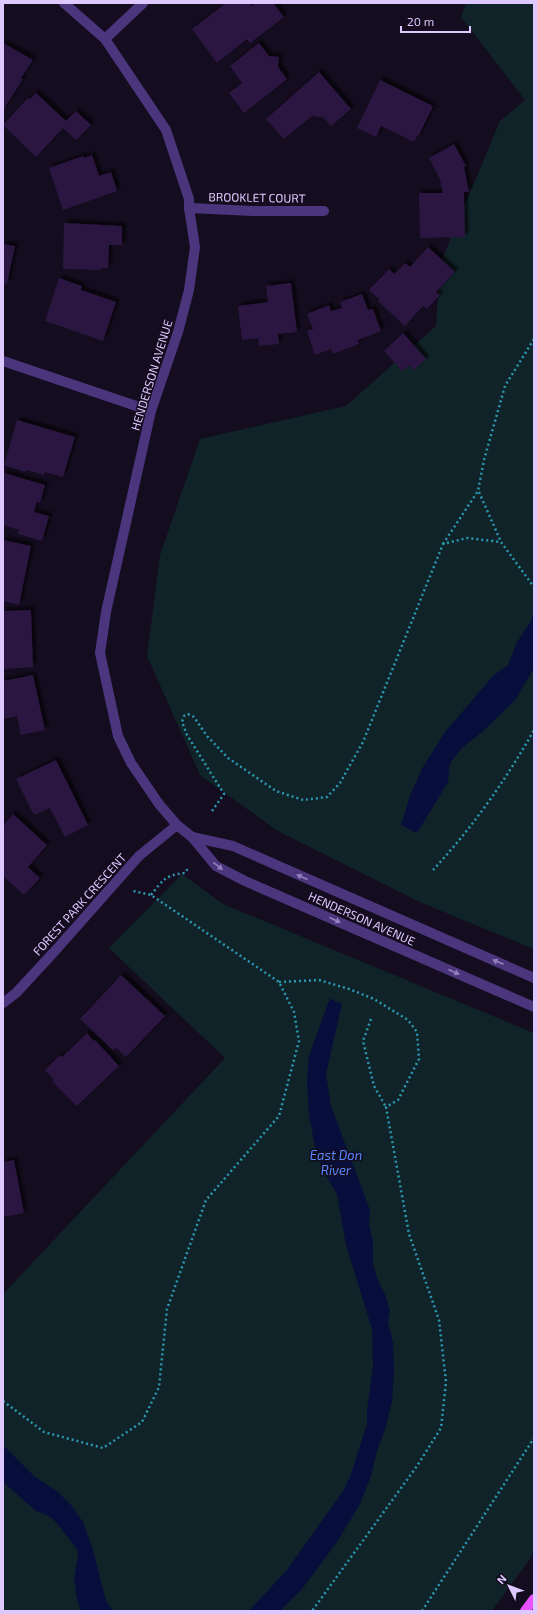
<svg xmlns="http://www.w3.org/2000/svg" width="537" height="1614" font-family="'Exo 2',sans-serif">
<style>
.green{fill:#0f2329}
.water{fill:#080e3b}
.building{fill:#2a1840;filter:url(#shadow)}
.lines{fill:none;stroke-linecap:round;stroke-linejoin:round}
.path{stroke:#2c98b1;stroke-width:2.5;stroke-dasharray:2 3;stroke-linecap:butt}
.minor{stroke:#4b367e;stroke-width:10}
.major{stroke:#e950ff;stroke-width:10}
.oneway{fill:#9480be}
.labels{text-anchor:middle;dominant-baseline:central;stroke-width:3;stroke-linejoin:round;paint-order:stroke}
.street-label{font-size:12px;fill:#ddc9ff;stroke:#140c1f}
.water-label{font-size:13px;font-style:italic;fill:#5788ff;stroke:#140c1f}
</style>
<defs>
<filter id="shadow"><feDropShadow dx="3.5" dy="-3.5" stdDeviation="1" flood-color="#0009"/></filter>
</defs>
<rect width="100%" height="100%" fill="#140c1f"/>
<g class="green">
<polygon points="466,3 534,3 534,949 422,903 276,830 200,775 147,656 160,555 200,439 346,406 436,326 440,264 500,121 525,100 461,17"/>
<polygon points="182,874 223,904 534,1033 534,1549 530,1559 492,1611 3,1611 3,1294 225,1058 109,948"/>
</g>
<g class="water">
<polygon points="534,608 534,668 515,700 482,732 463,747 450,763 448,782 417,833 401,825 411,793 423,767 445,732 493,676 508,665 517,642 531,621"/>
<polygon points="330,998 336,1002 342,1003 326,1074 331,1106 370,1210 369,1224 373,1242 373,1264 377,1278 386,1297 390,1311 388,1322 393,1343 394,1372 392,1401 385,1430 378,1447 371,1476 360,1504 337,1542 302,1589 280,1611 249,1611 287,1570 343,1491 350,1477 367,1424 367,1410 373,1366 372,1329 346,1245 337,1194 322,1169 314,1142 309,1114 307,1080 309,1056"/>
<polygon points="3,1445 35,1477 57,1491 71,1505 83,1522 93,1550 106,1601 113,1611 82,1611 78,1604 74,1579 78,1557 77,1549 55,1521 49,1516 36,1511 3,1482"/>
</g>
<g class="building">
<polygon points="226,3 250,3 252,6 255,3 273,3 284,17 250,43 247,39 217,63 192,29"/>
<polygon points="3,43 33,60 21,78 23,79 3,110"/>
<polygon points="259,43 269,56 279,57 278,67 287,79 244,113 229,93 242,83 230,66"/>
<polygon points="319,72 351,109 331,126 323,117 312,116 284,139 266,119"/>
<polygon points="380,80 433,106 418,137 417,136 414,142 381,126 376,137 357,128"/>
<polygon points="36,93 66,121 76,111 91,125 76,140 63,128 36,157 3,125 28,98 30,99"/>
<polygon points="454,144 466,166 464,167 469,192 464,192 465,237 420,238 419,193 443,193 440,179 429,158"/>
<polygon points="92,155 99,176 111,172 117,191 63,210 49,168 83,156 84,158"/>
<polygon points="64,223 122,226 122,245 109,245 108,268 101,268 101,270 63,269"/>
<polygon points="3,244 15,246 7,284 3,283"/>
<polygon points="428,247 455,272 436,292 440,295 427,309 423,306 405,326 378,301 380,300 369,290 389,269 394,274 405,263 410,267"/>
<polygon points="59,278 82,286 81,290 116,302 103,341 45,321"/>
<polygon points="291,283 297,332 278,334 279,344 259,346 258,338 242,340 238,306 268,302 266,286"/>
<polygon points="362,294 368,310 373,309 381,331 358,340 359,344 333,354 331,349 315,355 307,331 313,329 307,314 329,305 331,311 342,308 340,302"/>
<polygon points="403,333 426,359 414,370 409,365 402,371 384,351"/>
<polygon points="17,420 75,437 63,477 45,472 44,475 26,470 25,472 4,465"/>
<polygon points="4,473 45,485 40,503 37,502 34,512 49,516 42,541 18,534 19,530 3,525 3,478"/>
<polygon points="3,540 31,546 19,605 3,601"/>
<polygon points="31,610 33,667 3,669 3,611"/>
<polygon points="33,675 45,730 21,735 17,716 3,719 3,681"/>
<polygon points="56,760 88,825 65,837 50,808 34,815 16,779"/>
<polygon points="13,814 47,845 28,867 40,878 24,895 3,876 3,826"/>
<polygon points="121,975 165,1016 126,1057 116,1048 113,1050 80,1019"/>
<polygon points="87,1033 94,1041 95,1040 119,1066 77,1106 52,1081 54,1080 45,1070 60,1055 62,1057"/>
<polygon points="14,1160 24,1213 3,1217 3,1162"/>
</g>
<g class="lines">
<g class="path">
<polyline points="479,492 501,542"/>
<polyline points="443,544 478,491 484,460 505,386 534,339"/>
<polyline points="212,811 224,794 187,735 182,722 184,716 188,714 194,717 207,736 228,758 276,791 303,800 327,797 340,783 363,742 443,544 467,538 501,542 534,587"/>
<path d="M433 870C472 828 506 780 534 730"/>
<path d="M151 895C163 880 165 875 185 873L188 868"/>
<polyline points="279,982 319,980 349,989 374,999 408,1020 417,1032 419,1059 398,1100 386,1107 409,1234 439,1320 446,1382 441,1428 417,1466 312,1611"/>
<polyline points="371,1019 363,1041 374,1086 386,1107"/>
<polyline points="3,1401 44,1432 103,1448 142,1422 159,1387 167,1309 206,1200 279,1116 299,1041 294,1012 279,982 151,895 133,891"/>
<polyline points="422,1611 534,1438"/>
</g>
<g class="minor">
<polyline points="64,3 105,39 166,130 189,199 189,208 195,247 189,290 178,332 151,411 106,612 100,653 118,736 131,763 159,804 177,825 192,837 216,866 245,881 534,1007"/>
<polyline points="105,39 143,3"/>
<polyline points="189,208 253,211 324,211"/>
<polyline points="3,361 151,411"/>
<polyline points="192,837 233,846 534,978"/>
<polyline points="3,1003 16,993 54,952 139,856 177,825"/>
</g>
<polyline class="major" points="525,1611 534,1599"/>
</g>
<defs><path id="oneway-solid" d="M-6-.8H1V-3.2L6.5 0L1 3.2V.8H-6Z"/></defs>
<g class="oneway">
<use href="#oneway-solid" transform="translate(218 866) rotate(38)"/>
<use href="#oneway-solid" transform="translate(302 877) rotate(-156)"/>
<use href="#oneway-solid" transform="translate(335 920) rotate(24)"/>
<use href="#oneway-solid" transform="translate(498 962) rotate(-157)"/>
<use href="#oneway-solid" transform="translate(454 972) rotate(24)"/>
</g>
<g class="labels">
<g class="street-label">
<text transform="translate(257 197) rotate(1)">BROOKLET COURT</text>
<text transform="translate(151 375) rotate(-73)">HENDERSON AVENUE</text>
<text transform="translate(79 904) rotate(-48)">FOREST PARK CRESCENT</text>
<text transform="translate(362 918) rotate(24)">HENDERSON AVENUE</text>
</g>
<g class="water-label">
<text x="336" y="1155">East Don<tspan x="336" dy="15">River</tspan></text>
</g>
</g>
<rect width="537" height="1614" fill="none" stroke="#ddc9ff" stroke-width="8"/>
<g transform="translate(509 1586) rotate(312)" stroke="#140c1f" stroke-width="3" paint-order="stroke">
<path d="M0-3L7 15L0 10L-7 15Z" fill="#ddc9ff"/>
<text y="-6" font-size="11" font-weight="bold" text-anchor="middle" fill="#ddc9ff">N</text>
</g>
<path d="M401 26v6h69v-6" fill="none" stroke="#ddc9ff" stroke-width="2"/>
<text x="407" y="26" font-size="12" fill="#ddc9ff" stroke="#140c1f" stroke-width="3" paint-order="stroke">20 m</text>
</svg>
